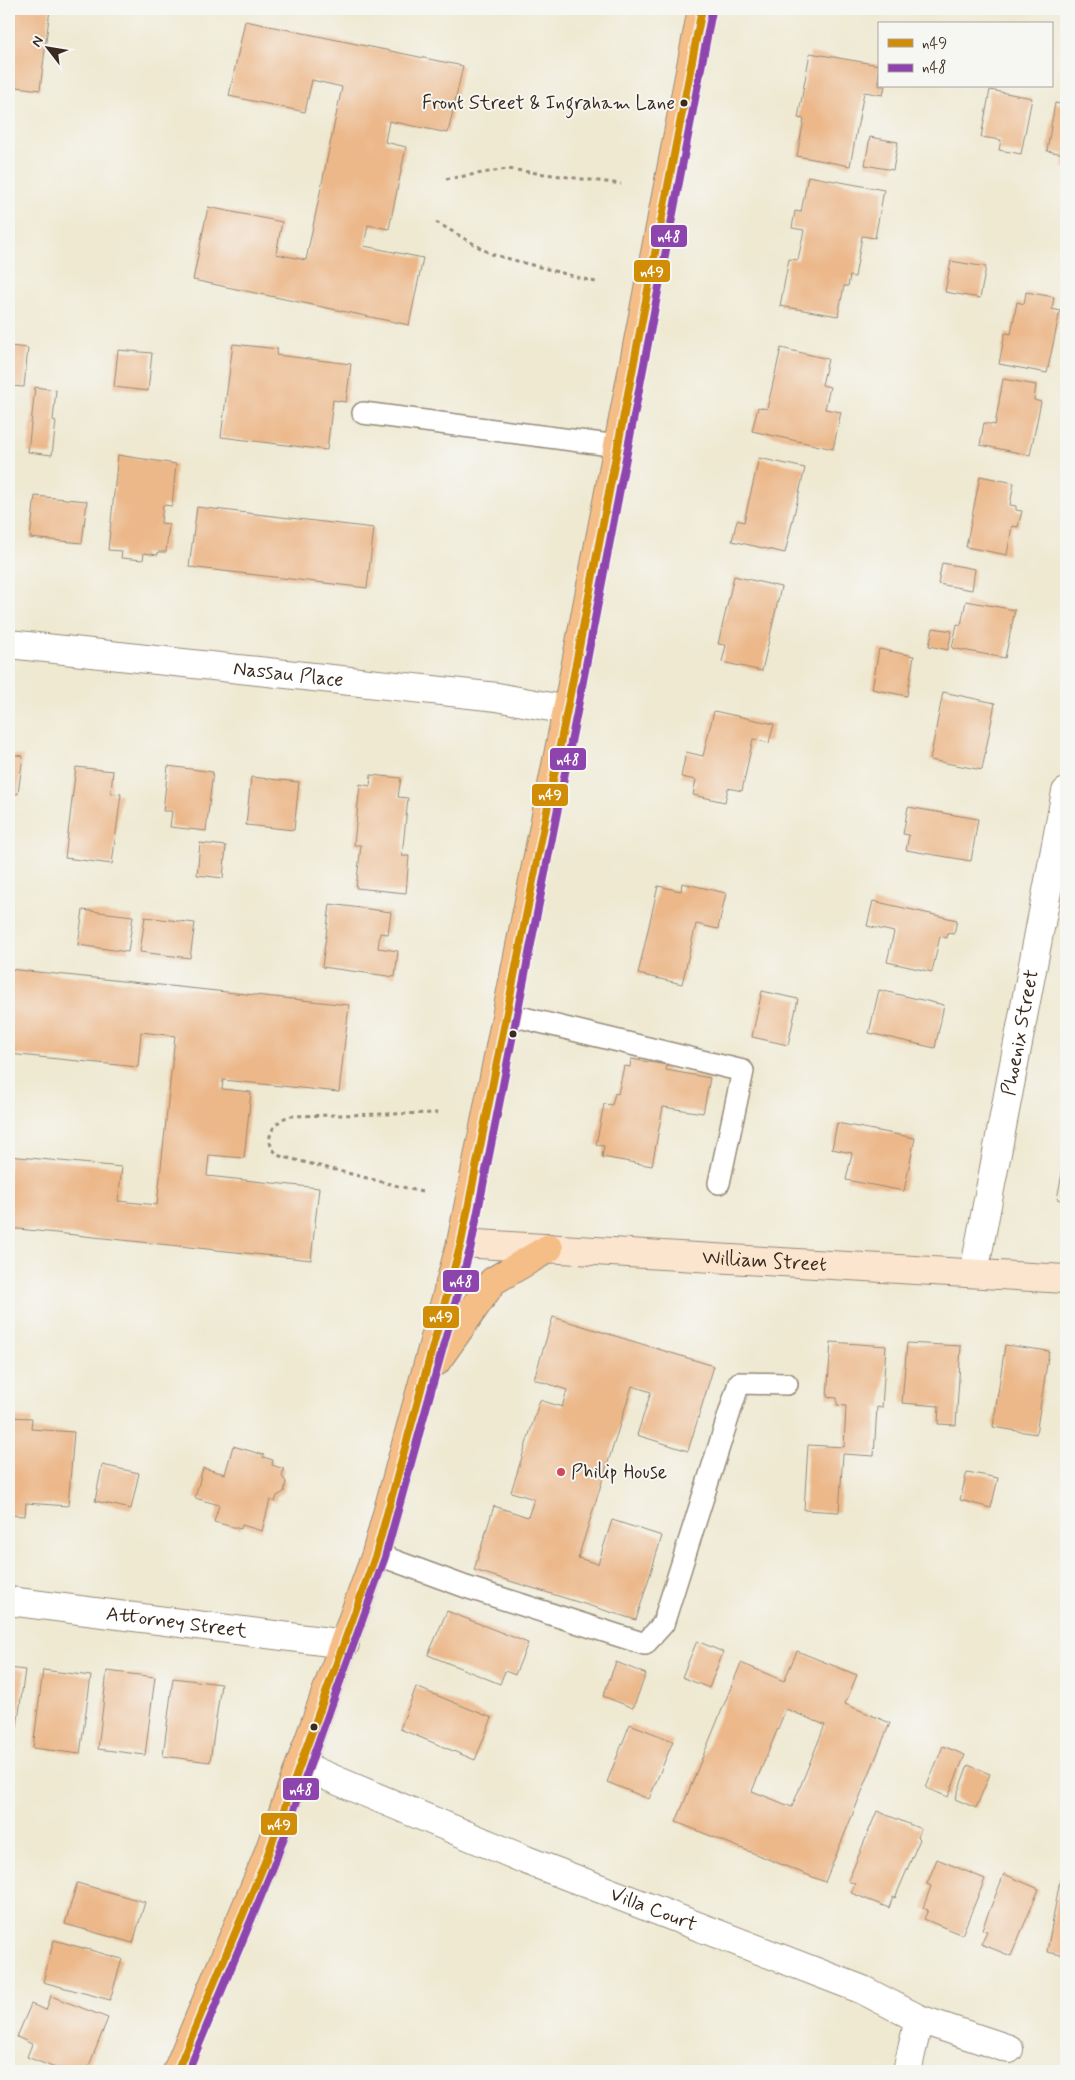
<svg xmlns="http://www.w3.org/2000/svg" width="1075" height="2080" font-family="Mynerve,sans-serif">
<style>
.building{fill:#ecb88a;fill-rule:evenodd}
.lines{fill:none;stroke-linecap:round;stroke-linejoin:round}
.lane-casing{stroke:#958a78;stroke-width:24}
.street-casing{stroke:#958a78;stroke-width:30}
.secondary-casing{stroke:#958a78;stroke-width:30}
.primary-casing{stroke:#958a78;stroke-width:30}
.path{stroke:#958a78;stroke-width:3;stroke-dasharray:4 4;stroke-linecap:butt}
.lane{stroke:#fff;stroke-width:21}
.street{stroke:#fff;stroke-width:28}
.secondary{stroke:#fbe5cf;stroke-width:28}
.primary{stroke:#f6be87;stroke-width:28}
.bus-1-casing{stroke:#f6f6f2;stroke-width:11}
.bus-2-casing{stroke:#f6f6f2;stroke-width:11}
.bus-1{stroke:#d18d06;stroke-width:8}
.bus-2{stroke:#8e44ad;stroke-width:8}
.bus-dot{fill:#3b2a1e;stroke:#f6f6f2;stroke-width:2}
.poi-dot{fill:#d1495b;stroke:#f6f6f2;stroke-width:2}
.labels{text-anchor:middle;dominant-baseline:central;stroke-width:4;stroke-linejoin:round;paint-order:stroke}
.bus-label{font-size:19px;fill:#3b2a1e;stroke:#f6f6f2;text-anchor:end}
.street-label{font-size:20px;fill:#3b2a1e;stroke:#f6f6f2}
.poi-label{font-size:20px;fill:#3b2a1e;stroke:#f6f6f2;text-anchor:start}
.line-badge{stroke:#f6f6f2;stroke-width:2}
.badge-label{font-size:14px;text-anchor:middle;font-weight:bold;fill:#fff}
</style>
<rect width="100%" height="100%" fill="#f6f6f2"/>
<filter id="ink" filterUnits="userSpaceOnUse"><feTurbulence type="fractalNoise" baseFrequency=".02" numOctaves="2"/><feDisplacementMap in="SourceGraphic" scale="10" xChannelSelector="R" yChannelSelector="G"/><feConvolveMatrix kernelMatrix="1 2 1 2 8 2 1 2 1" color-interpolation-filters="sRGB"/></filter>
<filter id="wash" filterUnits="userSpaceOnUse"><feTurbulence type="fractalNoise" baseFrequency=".0096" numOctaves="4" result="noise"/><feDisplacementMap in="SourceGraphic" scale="20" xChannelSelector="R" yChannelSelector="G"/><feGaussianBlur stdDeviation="1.12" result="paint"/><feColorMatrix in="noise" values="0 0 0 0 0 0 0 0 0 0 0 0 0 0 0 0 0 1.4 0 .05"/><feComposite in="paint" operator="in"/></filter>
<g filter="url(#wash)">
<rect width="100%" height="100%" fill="#efe9d2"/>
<g id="blocks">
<g class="building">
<polygon points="9,9 50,9 40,90 9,86"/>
<polygon points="245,21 463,66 448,133 389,121 385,142 406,147 389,229 368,225 364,246 423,258 409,325 193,280 208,207 282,222 276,254 306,260 342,87 312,80 305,112 229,96"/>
<polygon points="810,53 879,65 879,86 885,86 883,95 864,92 850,166 797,156 804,119 798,118"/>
<polygon points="990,90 1032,98 1021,154 999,150 1001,140 981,137"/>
<polygon points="1055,103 1066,105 1066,168 1062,168 1064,154 1047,151"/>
<polygon points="870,137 898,142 893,170 865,165"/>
<polygon points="808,176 884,190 875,238 862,236 855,277 850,276 848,286 844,286 838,316 780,306 789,259 798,260 804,230 792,228 795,211 801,212"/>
<polygon points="951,261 986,267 980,298 945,292"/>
<polygon points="1026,292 1054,297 1052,309 1060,311 1047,373 999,364 1005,333 1011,334 1017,302 1024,304"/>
<polygon points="233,344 278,349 276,355 351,364 346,402 333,400 327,450 221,437"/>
<polygon points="9,346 28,348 24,387 9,386"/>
<polygon points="781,348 828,359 822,385 830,387 825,409 841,412 833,449 752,431 758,407 767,409"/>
<polygon points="118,350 152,353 148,391 114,387"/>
<polygon points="1003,379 1036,385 1034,400 1041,402 1030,455 980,445 984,423 995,425"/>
<polygon points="35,387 56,390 53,420 56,421 52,455 28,452"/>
<polygon points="118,455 176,464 172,506 163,505 161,523 169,524 166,552 158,552 158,555 144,553 143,560 121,558 122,551 108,550"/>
<polygon points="759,458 805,468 785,553 732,541 737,520 744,522"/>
<polygon points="980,476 1014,483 1010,505 1016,506 1016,510 1022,511 1018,527 1012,526 1007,555 966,547"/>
<polygon points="35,496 87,501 82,543 30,538"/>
<polygon points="197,507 374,528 367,588 189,567"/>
<polygon points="942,563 975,569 972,590 938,584"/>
<polygon points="734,576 781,587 762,671 722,662 726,645 718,644"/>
<polygon points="966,601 1015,610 1005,658 952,648 957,624 961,625"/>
<polygon points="933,628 952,631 948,650 929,646"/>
<polygon points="879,649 914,656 907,696 872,689"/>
<polygon points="943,692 995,703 982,770 930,760"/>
<polygon points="714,711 774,724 769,743 753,739 742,791 728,788 725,802 693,795 696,780 681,777 686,752 703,756"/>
<polygon points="9,754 23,756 18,794 9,793"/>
<polygon points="168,766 213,772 206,831 170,827 172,811 163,811"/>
<polygon points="76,767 113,771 111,793 121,794 112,864 65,858"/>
<polygon points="371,775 401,778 398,797 408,798 402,856 409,856 406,893 356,888 361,845 354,845 360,784 370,786"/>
<polygon points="251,777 299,782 294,830 246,825"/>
<polygon points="908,807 978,819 971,861 906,850 909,835 903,834"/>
<polygon points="200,843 226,846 223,878 197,875"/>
<polygon points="682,883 726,893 718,929 696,924 682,984 638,974 658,886 681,891"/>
<polygon points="873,901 957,920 954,934 948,933 947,938 940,936 932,972 887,962 894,932 867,926"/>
<polygon points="330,904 391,912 388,934 380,933 378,948 398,951 395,977 322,967"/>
<polygon points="83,910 133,916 128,952 78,945"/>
<polygon points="145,917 195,923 190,958 140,952"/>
<polygon points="9,969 349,1005 339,1092 223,1080 222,1089 251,1092 244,1158 209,1155 207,1176 319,1188 311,1260 9,1228 9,1156 122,1167 118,1201 157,1205 175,1036 141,1032 138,1067 9,1054"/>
<polygon points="879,990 944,1005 935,1048 869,1033"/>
<polygon points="762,991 798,999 788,1045 752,1037"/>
<polygon points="631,1059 667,1065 666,1070 710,1078 703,1113 663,1107 652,1166 602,1157 604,1146 596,1145 604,1104 612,1105 615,1093 618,1094 624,1066 630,1067"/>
<polygon points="837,1123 915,1138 904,1191 846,1180 852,1153 832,1149"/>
<polygon points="1065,1158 1066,1158 1066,1201 1057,1199"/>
<polygon points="553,1317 714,1366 688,1451 637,1435 651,1392 632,1386 578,1558 598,1564 612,1520 662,1536 636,1620 474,1570 494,1506 528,1517 534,1499 511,1492 540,1400 562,1407 567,1390 534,1379"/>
<polygon points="831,1342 886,1346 882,1408 877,1407 874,1456 843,1454 839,1512 804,1510 808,1445 844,1447 846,1406 837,1405 837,1398 827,1397"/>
<polygon points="907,1343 961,1346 956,1425 938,1424 939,1406 902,1403"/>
<polygon points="1005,1345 1049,1351 1036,1434 993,1427"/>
<polygon points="9,1417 32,1418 31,1429 74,1432 68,1506 26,1503 25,1516 9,1515"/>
<polygon points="233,1446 264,1455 263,1457 273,1460 272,1465 284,1469 282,1476 286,1482 284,1492 277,1496 275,1502 270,1500 262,1531 242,1525 241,1529 214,1522 219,1505 195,1498 203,1468 225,1474"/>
<polygon points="102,1465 139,1473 131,1509 95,1501"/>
<polygon points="967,1472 998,1478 991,1508 960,1500"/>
<polygon points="447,1611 528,1643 515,1675 505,1671 500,1684 428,1655"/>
<polygon points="697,1641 723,1652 709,1688 682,1677"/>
<path d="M797 1651 857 1675 845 1704 890 1723 825 1882 676 1822 741 1663 784 1681ZM786 1709 825 1725 792 1807 752 1791Z"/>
<polygon points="616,1662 646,1674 633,1708 603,1696"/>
<polygon points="9,1668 25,1670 14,1748 9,1748"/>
<polygon points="43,1670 91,1676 80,1754 33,1748"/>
<polygon points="107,1671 155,1677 145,1755 98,1749"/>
<polygon points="173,1678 221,1684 210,1762 163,1756"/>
<polygon points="416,1687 492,1718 475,1760 400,1729"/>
<polygon points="630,1724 673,1741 649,1799 607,1782"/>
<polygon points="943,1746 965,1755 948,1797 926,1788"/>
<polygon points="968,1765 990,1774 976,1808 955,1799"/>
<polygon points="877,1811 921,1829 918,1837 920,1839 895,1898 893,1897 889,1908 851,1893 855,1884 848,1881"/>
<polygon points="937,1859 985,1879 962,1935 924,1919 928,1910 923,1908 931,1886 927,1884"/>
<polygon points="1004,1874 1039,1889 1011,1956 981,1944 987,1931 982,1929"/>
<polygon points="1061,1874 1066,1875 1066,1956 1047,1952"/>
<polygon points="77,1883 145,1902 133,1943 65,1924"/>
<polygon points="54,1940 122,1959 110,2000 43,1982"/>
<polygon points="51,1996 108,2018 87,2071 63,2071 27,2057 32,2044 17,2037 31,2004 46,2010"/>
</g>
</g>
</g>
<g filter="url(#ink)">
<use href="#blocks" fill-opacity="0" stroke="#958a78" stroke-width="1"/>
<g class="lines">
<g class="lane-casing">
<g id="lane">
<polyline points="363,413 618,446"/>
<polyline points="507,1014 743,1071 719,1183"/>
<polyline points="376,1554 466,1587 645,1644 663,1624 739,1383 787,1384"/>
</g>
</g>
<g class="street-casing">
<g id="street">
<path id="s1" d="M9 644 497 697 567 710"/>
<path id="s2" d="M974 1273 1066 792"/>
<path id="s3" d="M9 1601 345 1644"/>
<path id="s4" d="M300 1765 526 1860 863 1990 919 2019 1009 2049"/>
<polyline points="907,2071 919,2019"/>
</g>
</g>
<g class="secondary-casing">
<g id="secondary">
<path id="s5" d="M461 1243 1066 1279"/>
</g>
</g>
<g class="primary-casing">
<g id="primary">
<polyline points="436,1362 493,1281 549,1248"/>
<polyline points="177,2071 265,1862 376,1554 461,1243 567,710 702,9"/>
</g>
</g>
<g class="path">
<polyline points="446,179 507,169 621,184"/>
<polyline points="436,222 491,254 599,283"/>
<path d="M422 1192 280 1156C261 1143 271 1123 289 1116L438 1113"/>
</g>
<use href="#lane" class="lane"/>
<use href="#street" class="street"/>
<use href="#secondary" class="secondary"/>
<use href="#primary" class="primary"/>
<g class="bus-1-casing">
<polyline id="bus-1" points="177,2071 265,1862 376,1554 461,1243 567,710 702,9"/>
</g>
<g class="bus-2-casing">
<polyline id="bus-2" points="188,2071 274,1865 385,1557 471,1246 577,712 712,11"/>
</g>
<use href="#bus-1" class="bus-1"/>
<use href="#bus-2" class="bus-2"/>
</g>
</g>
<g class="bus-dot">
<circle cx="684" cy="103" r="4.5"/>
<circle cx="513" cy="1034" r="4.5"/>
<circle cx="314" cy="1727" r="4.5"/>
</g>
<circle class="poi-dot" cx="561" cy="1472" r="5"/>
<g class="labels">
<g class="bus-label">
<text x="675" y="103">Front Street &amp; Ingraham Lane</text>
</g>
<g class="street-label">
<text stroke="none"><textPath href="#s1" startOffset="281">Nassau Place</textPath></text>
<text stroke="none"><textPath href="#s2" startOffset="245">Phoenix Street</textPath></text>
<text stroke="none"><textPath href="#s5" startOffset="304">William Street</textPath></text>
<text stroke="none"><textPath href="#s3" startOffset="169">Attorney Street</textPath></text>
<text stroke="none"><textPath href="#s4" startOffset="382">Villa Court</textPath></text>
</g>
<g class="poi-label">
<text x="571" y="1472">Philip House</text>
</g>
</g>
<g class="line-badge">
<rect x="650" y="224" width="38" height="24" rx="5" fill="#8e44ad"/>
<rect x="633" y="259" width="38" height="24" rx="5" fill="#d18d06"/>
<rect x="549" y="747" width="38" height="24" rx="5" fill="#8e44ad"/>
<rect x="531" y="783" width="38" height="24" rx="5" fill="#d18d06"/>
<rect x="442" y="1269" width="38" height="24" rx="5" fill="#8e44ad"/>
<rect x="422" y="1305" width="38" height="24" rx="5" fill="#d18d06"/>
<rect x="282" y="1777" width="38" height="24" rx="5" fill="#8e44ad"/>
<rect x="260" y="1812" width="38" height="24" rx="5" fill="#d18d06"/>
</g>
<g class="badge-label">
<text x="669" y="241">n48</text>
<text x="652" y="276">n49</text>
<text x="568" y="764">n48</text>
<text x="550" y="799">n49</text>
<text x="461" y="1286">n48</text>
<text x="441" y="1321">n49</text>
<text x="301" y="1794">n48</text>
<text x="279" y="1829">n49</text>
</g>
<rect width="1075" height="2080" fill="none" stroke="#f6f6f2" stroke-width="30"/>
<rect x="878" y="22" width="175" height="65" fill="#f6f6f2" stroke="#aba49d"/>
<rect x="888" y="39" width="25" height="8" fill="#d18d06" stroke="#aba49d"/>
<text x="922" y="48" font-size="15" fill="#3b2a1e">n49</text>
<rect x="888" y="64" width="25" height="8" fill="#8e44ad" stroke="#aba49d"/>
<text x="922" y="72" font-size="15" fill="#3b2a1e">n48</text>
<g transform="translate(48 48) rotate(301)" stroke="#f6f6f2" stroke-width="4" paint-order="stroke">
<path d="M0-4L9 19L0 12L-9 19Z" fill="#3b2a1e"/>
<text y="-8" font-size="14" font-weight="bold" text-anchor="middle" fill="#3b2a1e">N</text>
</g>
</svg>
